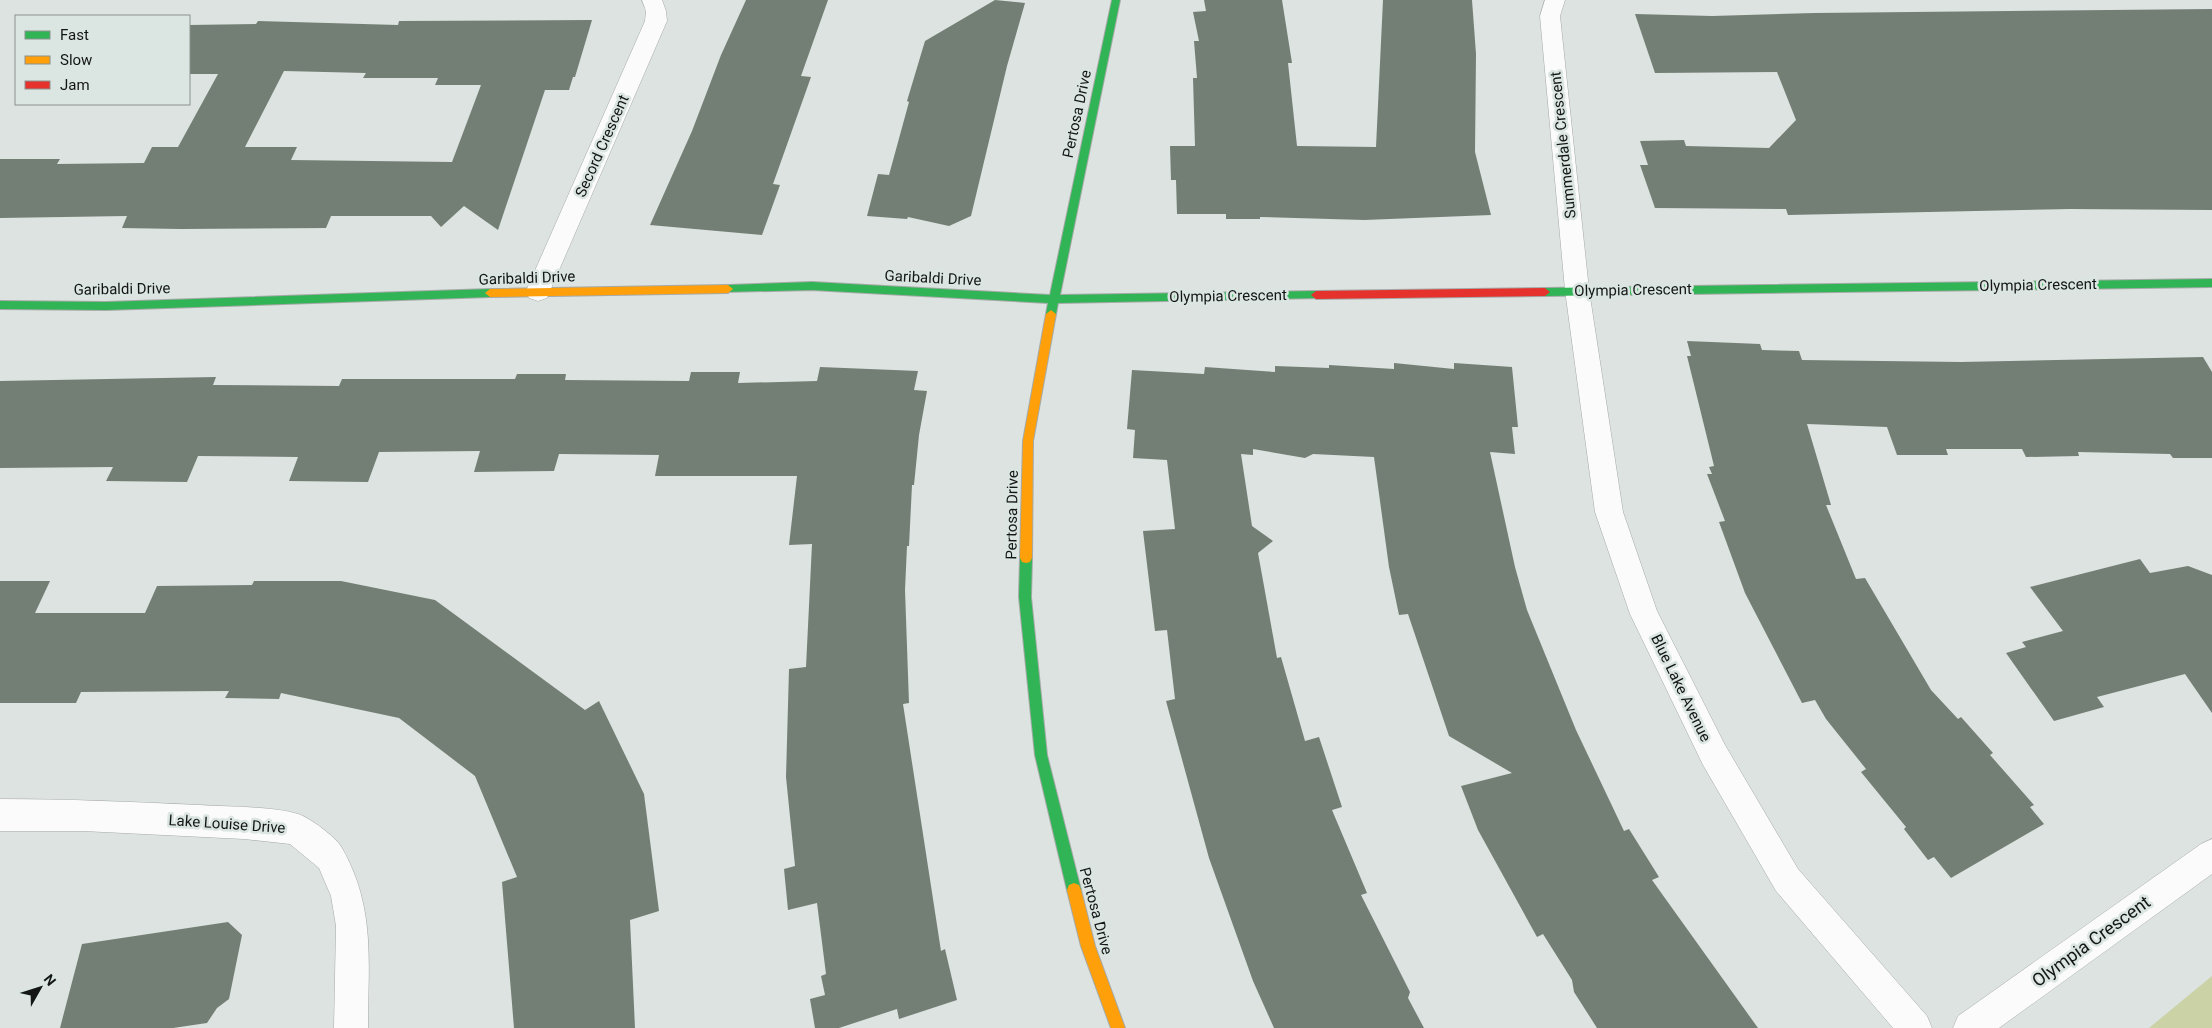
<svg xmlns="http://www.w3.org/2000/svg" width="2212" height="1028" font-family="Roboto,sans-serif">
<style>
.green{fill:#cad2a6}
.building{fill:#737f75;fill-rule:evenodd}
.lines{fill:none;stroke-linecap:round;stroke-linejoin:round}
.street-casing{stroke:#a6aaa8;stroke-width:1}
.fast-casing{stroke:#a6aaa8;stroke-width:2}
.slow-casing{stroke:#a6aaa8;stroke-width:2}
.jam-casing{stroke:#a6aaa8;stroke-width:2}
.street{fill:#fafbfa;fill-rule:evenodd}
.fast{fill:#30b455;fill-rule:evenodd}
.slow{fill:#ff9f0a;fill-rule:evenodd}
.jam{fill:#e5322d;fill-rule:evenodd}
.labels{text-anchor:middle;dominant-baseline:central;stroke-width:5;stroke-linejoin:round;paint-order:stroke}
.street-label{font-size:15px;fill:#131615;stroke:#dbe5e1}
.near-street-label{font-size:18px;fill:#131615;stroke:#dbe5e1}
</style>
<rect width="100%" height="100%" fill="#dde3e0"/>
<polygon class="green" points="2212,976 2212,1028 2149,1028"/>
<g class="building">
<polygon points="746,0 828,0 801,76 811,77 773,184 780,185 762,235 650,225 692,131 721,55"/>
<polygon points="995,0 1025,3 1007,66 971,216 949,226 908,217 907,219 867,216 878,174 889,175 909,102 907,101 925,41"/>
<polygon points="1204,0 1282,0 1292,63 1288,63 1297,146 1376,147 1383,0 1472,0 1476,54 1475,152 1491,215 1364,220 1260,217 1260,219 1226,219 1226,214 1177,214 1176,180 1171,180 1170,146 1195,146 1193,78 1197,78 1194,41 1199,41 1193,12 1206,11"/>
<polygon points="2212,9 2212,210 2070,209 1788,215 1786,209 1655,208 1640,165 1648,165 1640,141 1684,140 1686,146 1769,148 1796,120 1777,72 1655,73 1635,14 1712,16 1814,13"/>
<path d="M592 20 575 77H573L569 90H545L498 230 464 206 441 227 431 216H331L326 228 180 229 122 228 127 216 0 218V159H60L57 164 144 163 152 147H178L218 74H189V25L256 24 258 21 398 25 399 21ZM284 71 366 73 363 78H438L435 85H481L452 162 291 160 297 147H245Z"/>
<polygon points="1687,341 1760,344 1762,350 1799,351 1802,360 1961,362 2203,357 2212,372 2212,458 2173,458 2170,454 2078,452 2079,456 2026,457 2022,449 1946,449 1948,455 1897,455 1887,427 1807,424 1831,505 1826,505 1856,579 1865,578 1931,690 1958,719 1961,717 1993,753 1990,755 2034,805 2030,807 2044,824 1951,878 1934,857 1928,860 1904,829 1906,827 1861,772 1866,769 1826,719 1815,700 1802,703 1745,593 1719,522 1725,521 1707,474 1712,474 1709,467 1714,466 1687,356 1691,356"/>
<polygon points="1394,363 1454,369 1454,363 1512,367 1518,427 1512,427 1515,454 1490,452 1515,567 1527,610 1576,730 1624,831 1629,829 1659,877 1652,880 1758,1028 1597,1028 1574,992 1572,980 1543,934 1537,937 1478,830 1461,786 1512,773 1449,736 1408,614 1399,615 1389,567 1374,457 1313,454 1305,458 1253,449 1253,455 1241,454 1252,526 1273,541 1258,553 1277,658 1281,657 1305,741 1319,737 1342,807 1332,810 1367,893 1361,895 1410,992 1408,998 1424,1028 1274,1028 1253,981 1209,858 1166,701 1175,699 1167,630 1155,631 1143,531 1175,529 1167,460 1133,458 1135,430 1127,429 1132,370 1204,374 1205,367 1275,372 1275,366 1329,368 1329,365 1394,369"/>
<polygon points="820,367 918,371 914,390 927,391 919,435 914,485 912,485 909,546 907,546 905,590 909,703 903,704 941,951 945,949 957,1000 899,1019 897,1009 839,1028 815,1028 810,999 825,995 821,976 826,974 817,903 788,910 784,869 795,866 786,777 789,669 806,667 812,544 789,545 797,476 655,476 659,455 559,454 554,471 474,472 480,451 379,452 368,482 289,481 298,457 198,456 187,482 106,481 113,467 0,468 0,381 216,377 213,385 339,386 342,379 515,379 517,374 566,374 565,380 689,381 691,372 740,372 738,383 817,381"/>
<polygon points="2140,559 2150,573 2188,566 2212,575 2212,713 2185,674 2097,697 2104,707 2054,721 2006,653 2026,647 2022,642 2063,631 2030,587"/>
<polygon points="0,581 50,581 35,613 145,613 157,586 252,585 254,581 341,581 435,600 585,710 599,701 644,794 659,911 630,920 635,1028 514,1028 502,882 517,877 475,776 399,718 281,693 279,699 225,698 229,691 81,692 76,703 0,703"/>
<polygon points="228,922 242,935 229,999 217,1008 207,1023 173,1028 60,1028 82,944"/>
</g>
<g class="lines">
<g class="street-casing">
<g id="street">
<polygon points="642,0 662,0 666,11 667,21 550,291 547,298 538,301 529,298 526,291 645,21 646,11"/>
<polygon points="1545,0 1565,0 1560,16 1589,290 1623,512 1657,611 1725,745 1798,869 1927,1016 1932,1028 1893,1028 1776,891 1703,765 1630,614 1595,512 1565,290 1540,16"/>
<path d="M0 799C67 799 133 802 200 805 228 807 272 806 298 814 309 817 337 838 342 848 376 908 368 962 368 1028H334L336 926 331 896 319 868 290 844 244 839 83 831H0Z"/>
<polygon points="2212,839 2212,874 1999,1028 1953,1028 1958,1016 2201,844"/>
</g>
</g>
<g class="fast-casing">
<g id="fast">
<polygon points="1112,0 1120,0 1060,295 1316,291 1320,292 1321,295 1320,298 1058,303 1056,314 1051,318 1046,314 1048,303 812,290 724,292 723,289 728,285 812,282 1050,295"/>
<polygon points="2212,279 2212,287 1545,296 1540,292 1545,288"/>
<polygon points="490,289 495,293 490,297 106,310 0,309 0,301 106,302"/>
<polygon points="1026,553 1030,554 1032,558 1031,597 1047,755 1081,890 1079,895 1074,897 1069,895 1067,890 1035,755 1019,597 1020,558 1022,554"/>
</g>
</g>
<g class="slow-casing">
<g id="slow">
<polygon points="728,285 733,289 728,293 490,297 485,293 490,289"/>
<polygon points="1051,310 1056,314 1033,441 1032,558 1030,562 1026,563 1022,562 1020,558 1023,441 1046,314"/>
<polygon points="1074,883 1079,885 1081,890 1095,946 1125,1028 1111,1028 1081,946 1067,890 1069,885"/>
</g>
</g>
<g class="jam-casing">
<polygon id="jam" points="1545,288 1550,292 1545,296 1316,299 1311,295 1316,291"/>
</g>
<use href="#street" class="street"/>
<use href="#fast" class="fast"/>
<use href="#slow" class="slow"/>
<use href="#jam" class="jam"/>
</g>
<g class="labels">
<g class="street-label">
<text transform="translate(1077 114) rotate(-78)">Pertosa Drive</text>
<text transform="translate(1563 145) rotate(-96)">Summerdale Crescent</text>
<text transform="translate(602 146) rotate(-66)">Secord Crescent</text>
<text transform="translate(527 278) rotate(-2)">Garibaldi Drive</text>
<text transform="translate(933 278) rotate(3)">Garibaldi Drive</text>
<text transform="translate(2038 285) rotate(-1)">Olympia Crescent</text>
<text transform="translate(122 289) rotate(-1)">Garibaldi Drive</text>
<text transform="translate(1633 290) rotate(-1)">Olympia Crescent</text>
<text transform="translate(1228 296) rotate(-1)">Olympia Crescent</text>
<text transform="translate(1012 515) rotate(-89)">Pertosa Drive</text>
<text transform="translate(1681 688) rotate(64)">Blue Lake Avenue</text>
<text transform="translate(227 824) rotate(4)">Lake Louise Drive</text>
<text transform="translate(1096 911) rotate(75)">Pertosa Drive</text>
</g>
<g class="near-street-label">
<text transform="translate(2091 941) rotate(-36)">Olympia Crescent</text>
</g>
</g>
<rect x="15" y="15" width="175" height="90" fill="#dbe5e1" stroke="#8b928f"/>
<rect x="25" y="31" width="25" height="8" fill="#30b455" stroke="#8b928f"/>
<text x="60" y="40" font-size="15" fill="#131615">Fast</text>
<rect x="25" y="56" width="25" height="8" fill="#ff9f0a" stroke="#8b928f"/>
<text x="60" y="65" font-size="15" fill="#131615">Slow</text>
<rect x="25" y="81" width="25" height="8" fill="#e5322d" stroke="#8b928f"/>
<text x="60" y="90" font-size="15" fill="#131615">Jam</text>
<g transform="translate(40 988) rotate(51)" stroke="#dbe5e1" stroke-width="4" paint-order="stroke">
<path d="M0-4L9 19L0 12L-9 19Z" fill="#131615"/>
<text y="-8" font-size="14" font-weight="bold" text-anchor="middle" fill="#131615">N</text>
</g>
</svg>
